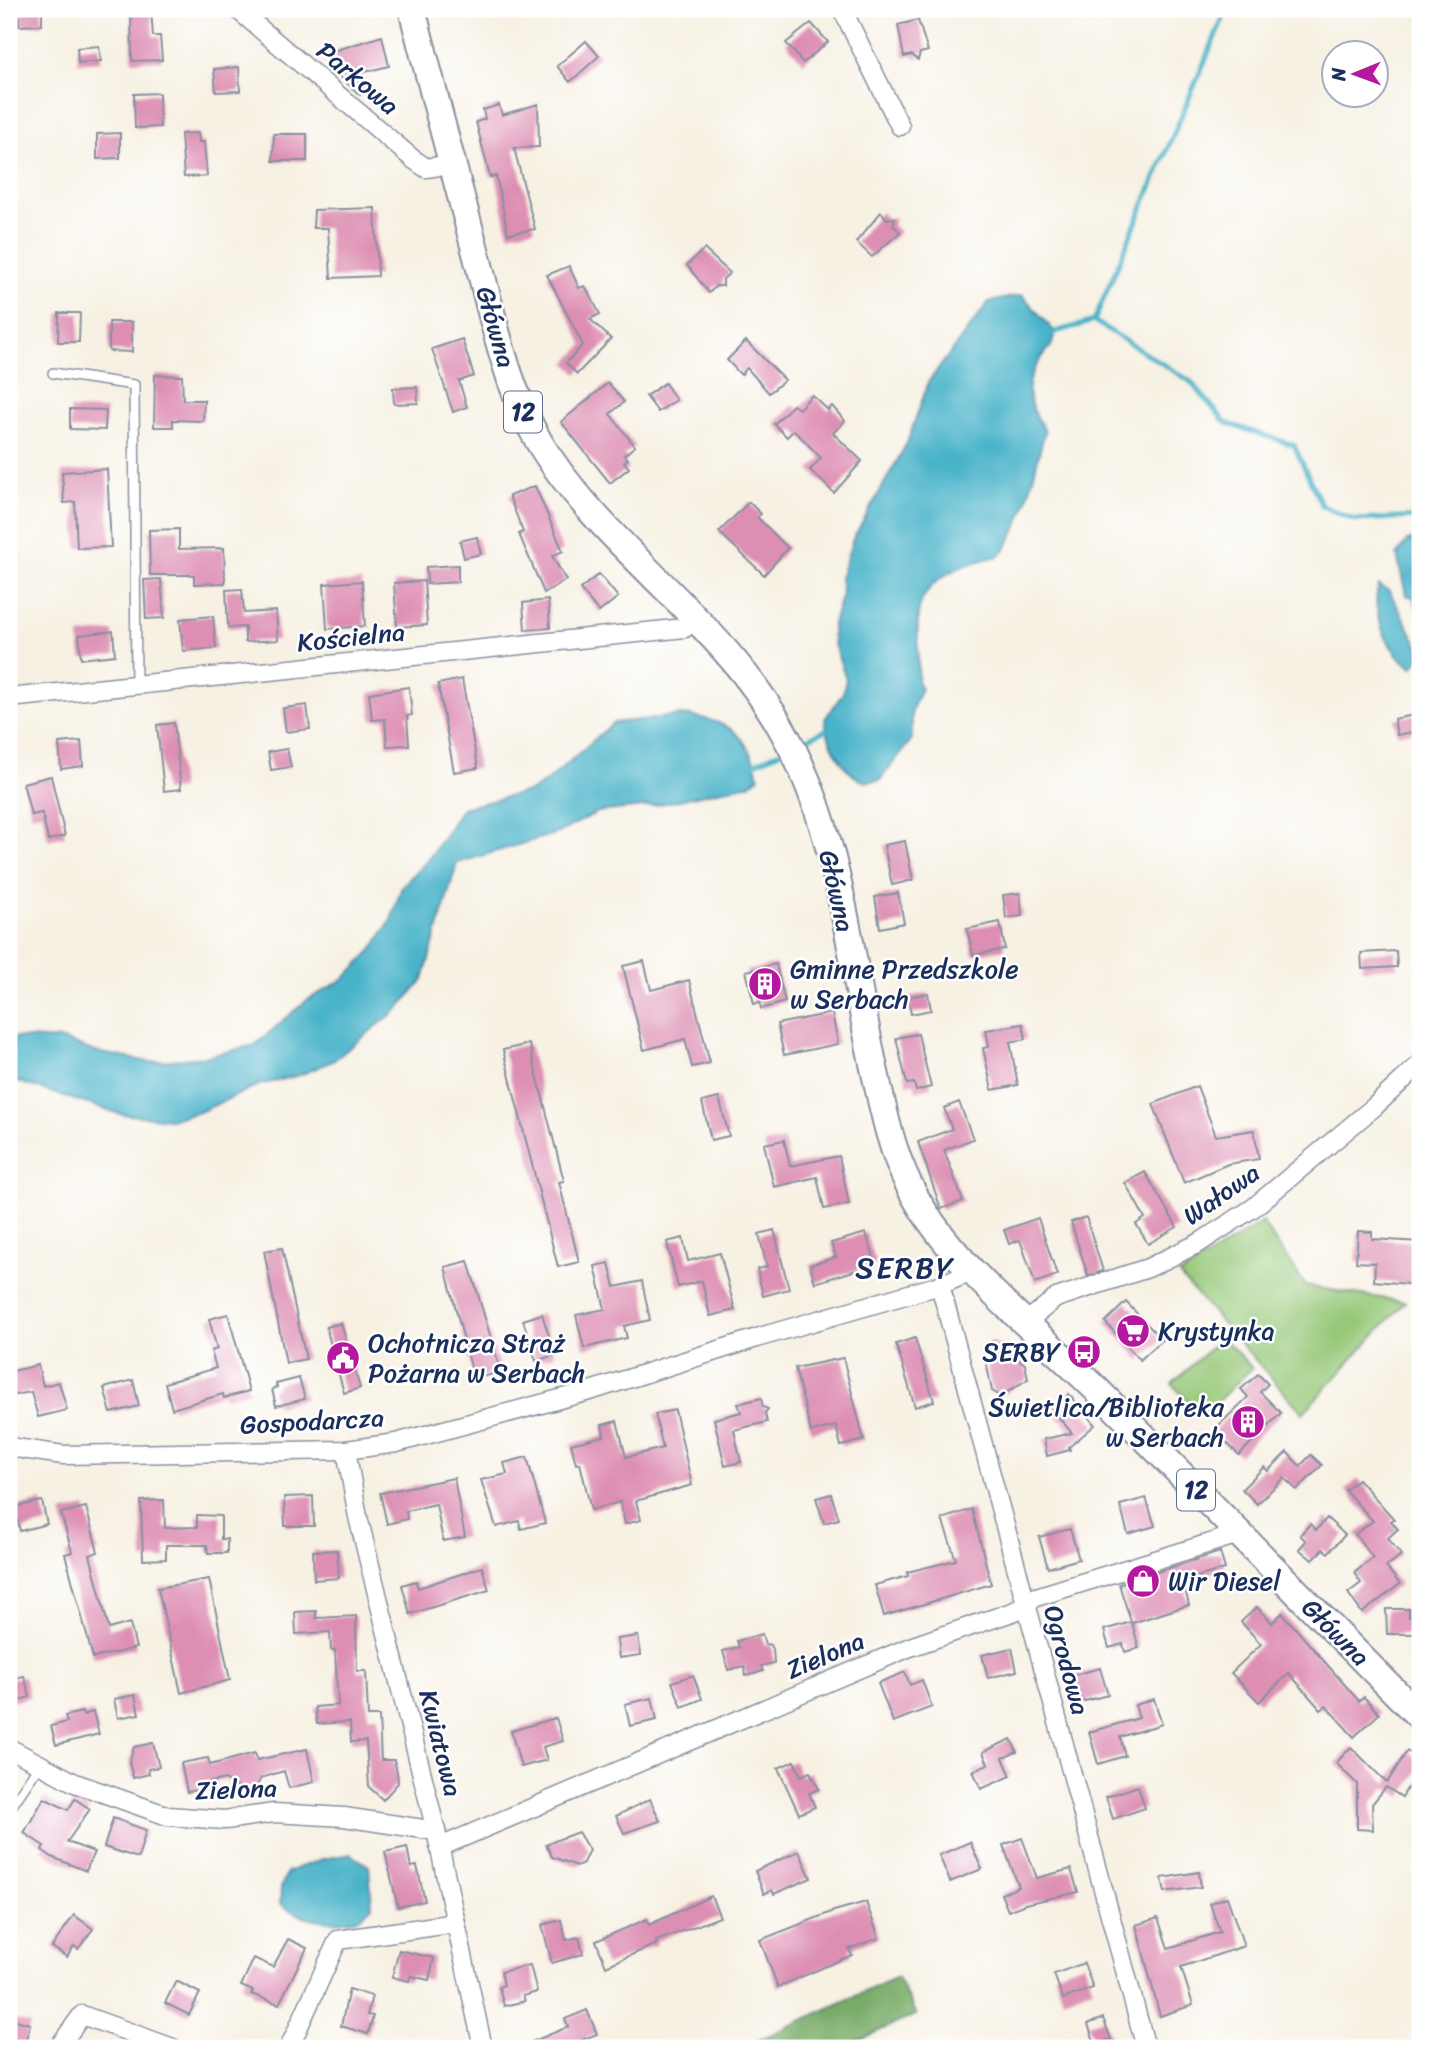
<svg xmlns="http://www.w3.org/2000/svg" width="1429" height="2057" font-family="Sriracha,sans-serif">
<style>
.green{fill:#96c878;stroke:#587c6b;stroke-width:2}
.forest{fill:#78ac68;stroke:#4a6e63;stroke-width:2}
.water{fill:#4ab3c9;stroke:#327194;stroke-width:2}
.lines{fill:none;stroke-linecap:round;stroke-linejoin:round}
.stream{stroke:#4ab3c9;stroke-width:5}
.building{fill:#dd8eb2}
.lane-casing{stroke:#8990a0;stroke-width:12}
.street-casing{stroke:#8990a0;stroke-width:21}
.primary-casing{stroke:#8990a0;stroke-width:30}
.lane{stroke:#fff;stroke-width:9}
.street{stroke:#fff;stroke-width:18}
.primary{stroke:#fff;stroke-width:26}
.labels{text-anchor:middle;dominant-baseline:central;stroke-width:5;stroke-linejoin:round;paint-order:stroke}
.shield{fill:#fff;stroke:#5f6d8e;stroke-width:2}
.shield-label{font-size:24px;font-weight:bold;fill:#1b2f5e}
.street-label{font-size:26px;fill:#1b2f5e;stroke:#fff}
.poi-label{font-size:26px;fill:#1b2f5e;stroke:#fff;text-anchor:start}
.quarter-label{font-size:30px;letter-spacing:2px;fill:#1b2f5e;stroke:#fff}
</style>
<rect width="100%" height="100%" fill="#fff"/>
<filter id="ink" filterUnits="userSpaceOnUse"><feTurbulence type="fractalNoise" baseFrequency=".0143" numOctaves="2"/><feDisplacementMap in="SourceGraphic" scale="14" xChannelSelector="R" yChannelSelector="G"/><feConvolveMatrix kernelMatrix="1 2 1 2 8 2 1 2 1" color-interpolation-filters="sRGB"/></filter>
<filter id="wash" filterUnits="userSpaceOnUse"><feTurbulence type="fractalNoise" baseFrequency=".00686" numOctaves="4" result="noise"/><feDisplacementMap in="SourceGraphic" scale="28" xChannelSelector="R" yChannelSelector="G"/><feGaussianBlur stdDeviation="1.57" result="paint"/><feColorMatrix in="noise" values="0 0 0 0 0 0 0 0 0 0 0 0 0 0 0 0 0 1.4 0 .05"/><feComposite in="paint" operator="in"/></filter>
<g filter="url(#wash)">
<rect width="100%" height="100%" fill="#f7f1e3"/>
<g class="green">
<polygon points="1262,1222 1306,1286 1405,1302 1303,1413 1179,1275"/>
<polygon points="1222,1337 1252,1368 1202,1416 1172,1384"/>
</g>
<polygon class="forest" points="897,1977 916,2015 840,2048 741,2048"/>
<g class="water">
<path d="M1022 295 1055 332C1055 346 1047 349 1040 360 1020 387 1029 406 1045 431 1033 473 1027 521 1000 556 968 562 920 577 918 617 917 639 919 661 918 683L921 688 912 710V739L880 780 865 782C844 774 827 742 825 719L843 693 846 679 833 641 832 627 842 593 840 578 853 539 907 443 929 381 989 302Z"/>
<polygon points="1420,537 1420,616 1413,597 1406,595 1397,555 1407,541"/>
<path d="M1379 585 1389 591 1420 649V658L1413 667C1389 657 1369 610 1379 585Z"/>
<path d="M682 715C727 720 747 731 759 777L749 784 652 806 598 812 558 833 457 863 423 980 397 1010 333 1061 300 1075 259 1085 197 1113 170 1119 120 1114 9 1079V1037L63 1040 96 1052 150 1062 204 1057 255 1045 307 1000 344 979 372 950 391 920 402 886 428 860 462 808 531 791 552 777 613 723Z"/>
<path d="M351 1854 369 1866 372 1906C369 1909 364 1915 360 1917 337 1927 299 1919 280 1904L281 1888 287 1872 322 1859Z"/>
</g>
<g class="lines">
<g class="stream">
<polyline points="1094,321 1227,9"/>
<polyline points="1055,332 1094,321 1190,381 1226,423 1294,445 1322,506 1355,520 1420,517"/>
<polyline points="796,744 826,730"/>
<polyline points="755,763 784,750"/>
</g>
</g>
<g id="blocks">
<g class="building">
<polygon points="18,9 42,9 42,25 19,26"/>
<polygon points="131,9 151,9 153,36 160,36 162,60 132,61"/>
<polygon points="918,20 928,51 920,53 918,60 912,55 904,57 898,25"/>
<polygon points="811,23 828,42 803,63 786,43"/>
<polygon points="382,36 389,66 357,74 370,84 360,95 336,73 330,52"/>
<polygon points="586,41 599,56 570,82 557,66"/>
<polygon points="99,46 101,61 78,63 77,48"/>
<polygon points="239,67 240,91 216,92 214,69"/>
<polygon points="159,93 160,127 135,128 134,94"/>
<polygon points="538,104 539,147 514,148 535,229 508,234 496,176 490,177 476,122 485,119 483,110 499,105 502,115"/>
<polygon points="120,133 120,158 97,159 97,134"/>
<polygon points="198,133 199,142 204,142 207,176 184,177 181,134"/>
<polygon points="274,134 307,134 307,161 273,161"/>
<polygon points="375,208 378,276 331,278 328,228 313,228 314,210"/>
<polygon points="881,212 887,219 895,218 893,225 900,232 872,257 856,242"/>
<polygon points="704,249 730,273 723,279 723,286 716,286 709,293 687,265"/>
<polygon points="569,266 579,288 585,286 600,314 590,319 611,339 577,374 566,363 583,345 547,275"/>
<polygon points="59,313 80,313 79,342 58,342"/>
<polygon points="109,322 132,322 132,352 109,351"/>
<polygon points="462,339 474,376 459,381 467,407 453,412 432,349"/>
<polygon points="746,341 785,380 769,393 747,368 741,375 727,360"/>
<polygon points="155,375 182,376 183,400 204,400 203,421 173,420 173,427 154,427"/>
<polygon points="608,383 624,402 610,414 635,446 624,455 628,459 624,462 629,468 610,483 561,422"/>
<polygon points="665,383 676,400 658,412 646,396"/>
<polygon points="417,387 418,403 394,404 393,388"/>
<polygon points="812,395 828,410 832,406 845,421 833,433 862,461 834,493 810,470 821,458 794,430 787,437 774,424 793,405 799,409"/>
<polygon points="70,409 106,410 105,430 70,429"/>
<polygon points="107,469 111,547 77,548 75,502 64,503 62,472"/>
<polygon points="535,486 563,551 552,556 566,580 544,593 519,534 523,532 509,496"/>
<polygon points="749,502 761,514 757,517 788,548 764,575 719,532"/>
<polygon points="179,529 179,549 224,548 225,583 194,584 194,575 150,575 149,530"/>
<polygon points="477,537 481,554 464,558 460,541"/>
<polygon points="458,565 458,582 427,584 426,567"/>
<polygon points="599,574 618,597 599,612 580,589"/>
<polygon points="161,579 164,618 146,619 144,580"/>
<polygon points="362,581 365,626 327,629 324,584"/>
<polygon points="424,581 427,625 397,627 394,583"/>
<polygon points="242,589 244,613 276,611 278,640 245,642 245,627 228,628 226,590"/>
<polygon points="548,600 550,628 525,630 523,603"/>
<polygon points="213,616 216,648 183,651 180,619"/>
<polygon points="113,631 115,655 81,659 79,635"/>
<polygon points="462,679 478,768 454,772 438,684"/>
<polygon points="409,687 412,715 407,716 409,745 387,746 385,719 372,720 369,693"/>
<polygon points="307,705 310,729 286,732 283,708"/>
<polygon points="1414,715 1417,731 1397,735 1394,719"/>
<polygon points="174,723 181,789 164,791 157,725"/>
<polygon points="81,741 83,766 61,769 59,743"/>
<polygon points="287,749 291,767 271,770 268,752"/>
<polygon points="51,776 65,836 48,840 42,813 31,815 23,783"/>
<polygon points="905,841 913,880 892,885 884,845"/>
<polygon points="898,893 904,923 880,928 875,897"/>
<polygon points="1020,893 1022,916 1006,918 1003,895"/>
<polygon points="1000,922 1005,949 973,955 967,929"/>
<polygon points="1396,951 1397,967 1362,969 1361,953"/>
<polygon points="644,961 651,990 689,980 710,1063 692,1067 685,1039 644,1050 623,966"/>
<polygon points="776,964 785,1002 761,1009 760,1002 754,1004 746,971"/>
<polygon points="928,993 931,1010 911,1014 908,997"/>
<polygon points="832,1013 838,1044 784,1055 777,1024"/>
<polygon points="1023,1024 1026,1039 1010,1042 1018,1085 992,1090 983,1048 989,1047 986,1030"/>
<polygon points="918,1034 931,1087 916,1091 914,1083 907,1084 896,1038"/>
<polygon points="529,1044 564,1181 559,1182 579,1262 558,1267 503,1050"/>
<polygon points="1197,1086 1216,1136 1254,1130 1259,1159 1228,1164 1184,1183 1153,1104"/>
<polygon points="719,1098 729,1136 711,1140 702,1102"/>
<polygon points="959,1102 973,1139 944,1150 963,1201 941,1209 918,1142 952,1129 944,1108"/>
<polygon points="784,1140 790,1166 839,1156 849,1204 824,1209 817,1177 774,1187 764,1144"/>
<polygon points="1145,1172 1177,1227 1148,1244 1136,1224 1145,1218 1125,1183"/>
<polygon points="1086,1217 1103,1271 1088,1276 1071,1222"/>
<polygon points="1038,1218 1057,1275 1035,1283 1020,1240 1009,1244 1004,1230"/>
<polygon points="774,1230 789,1289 763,1296 757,1269 767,1267 759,1234"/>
<polygon points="1358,1231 1372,1232 1372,1239 1420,1242 1420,1285 1374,1281 1375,1263 1356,1262"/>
<polygon points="866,1233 876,1264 815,1283 810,1265 836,1257 831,1243"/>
<polygon points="683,1238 688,1261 720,1253 735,1310 710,1316 702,1281 678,1287 667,1242"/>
<polygon points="282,1248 306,1359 286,1363 264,1251"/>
<polygon points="468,1261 501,1372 474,1379 445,1267"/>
<polygon points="609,1263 615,1287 642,1281 650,1320 624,1326 627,1338 584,1348 576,1315 605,1309 595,1266"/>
<polygon points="1126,1302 1162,1340 1140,1360 1105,1322"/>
<polygon points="228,1314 249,1391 224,1398 223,1394 172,1409 165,1383 216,1368 211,1351 217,1349 209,1319"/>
<polygon points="542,1314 555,1355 536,1361 523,1320"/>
<polygon points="341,1323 360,1388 344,1393 326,1327"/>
<polygon points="915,1338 934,1401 915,1407 896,1344"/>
<polygon points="993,1341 1025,1364 1028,1379 1001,1396 992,1391 983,1346"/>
<polygon points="843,1358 864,1440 841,1446 836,1426 811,1432 795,1368"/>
<polygon points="38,1365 43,1386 59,1382 67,1410 38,1417 31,1392 9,1396 9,1372"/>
<polygon points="1258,1374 1268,1384 1260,1392 1281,1413 1239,1455 1214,1430 1248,1397 1241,1389"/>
<polygon points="299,1378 305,1399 276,1406 272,1389 277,1387 276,1384"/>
<polygon points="133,1380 139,1406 111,1413 104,1388"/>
<polygon points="1069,1394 1095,1425 1069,1447 1070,1450 1047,1456 1044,1439 1072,1433 1052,1409"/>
<polygon points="761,1398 763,1407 768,1409 765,1413 767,1422 734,1430 741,1462 725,1466 714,1419 741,1412 738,1404"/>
<polygon points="675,1410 692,1485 636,1501 641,1520 625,1524 620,1502 591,1510 580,1463 576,1464 571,1444 604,1436 602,1425 617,1421 626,1457 663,1448 655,1414"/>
<polygon points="1287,1452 1300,1466 1311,1455 1322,1465 1297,1490 1284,1478 1257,1504 1242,1489 1264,1467 1268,1471"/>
<polygon points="527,1457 545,1523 521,1529 519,1521 496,1527 481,1480 507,1474 504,1463"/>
<polygon points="454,1478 465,1537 443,1541 436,1504 406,1511 407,1519 387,1524 380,1493"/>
<polygon points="1358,1479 1394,1519 1391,1521 1398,1529 1388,1538 1401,1555 1386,1567 1400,1584 1362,1613 1348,1593 1361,1583 1354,1573 1373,1558 1355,1534 1373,1521 1345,1490"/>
<polygon points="831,1494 839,1519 824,1523 816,1498"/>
<polygon points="313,1496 314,1526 285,1526 284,1497"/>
<polygon points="1146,1498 1155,1526 1128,1534 1120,1505"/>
<polygon points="164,1500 165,1528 197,1527 197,1515 221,1516 221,1539 227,1539 227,1553 208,1553 207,1545 166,1545 166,1559 143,1560 141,1501"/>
<polygon points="42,1501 47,1524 20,1531 15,1507"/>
<polygon points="86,1507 98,1552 90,1555 109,1629 130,1623 136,1648 93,1658 65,1554 72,1552 61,1513"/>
<polygon points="972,1509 991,1584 884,1616 875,1585 908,1576 907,1572 956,1560 942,1519"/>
<polygon points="1327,1518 1345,1535 1328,1553 1323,1549 1312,1560 1299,1549 1306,1541 1300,1535 1310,1524 1316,1530"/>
<polygon points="1070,1529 1079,1559 1048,1568 1039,1537"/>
<polygon points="337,1550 339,1578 314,1580 313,1551"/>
<polygon points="1220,1552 1225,1569 1183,1581 1189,1605 1132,1623 1139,1648 1125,1652 1123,1644 1109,1648 1104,1630 1131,1622 1119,1584"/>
<polygon points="482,1567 489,1590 410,1614 402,1585 416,1581 418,1588"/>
<polygon points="209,1579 230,1680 181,1693 158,1588"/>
<polygon points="1257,1607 1272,1623 1282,1613 1359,1701 1364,1697 1379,1714 1354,1737 1326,1706 1321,1710 1289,1673 1259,1702 1231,1673 1261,1644 1241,1622"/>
<polygon points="1386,1609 1409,1609 1409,1617 1420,1617 1420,1634 1387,1634"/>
<polygon points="316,1611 316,1618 356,1616 357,1671 366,1671 368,1716 379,1716 381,1760 394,1760 397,1772 398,1783 383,1800 369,1787 366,1741 351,1742 350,1722 317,1724 315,1707 338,1705 335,1650 331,1650 330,1632 296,1634 295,1612"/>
<polygon points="762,1634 765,1645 769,1644 773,1649 774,1663 761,1666 763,1671 746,1676 744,1666 728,1670 723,1651 739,1647 737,1641"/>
<polygon points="638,1636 641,1655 619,1658 617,1639"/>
<polygon points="1012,1648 1017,1671 988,1678 982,1655"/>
<polygon points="1100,1668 1108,1695 1077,1703 1070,1676"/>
<polygon points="905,1672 910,1685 922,1680 932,1707 893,1722 878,1683"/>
<polygon points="693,1675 702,1699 682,1707 672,1682"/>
<polygon points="24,1676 30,1697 9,1703 9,1679"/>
<polygon points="135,1695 139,1714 118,1718 114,1699"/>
<polygon points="652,1698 657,1720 630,1726 625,1704"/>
<polygon points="1154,1699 1162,1724 1120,1737 1125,1756 1098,1764 1089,1732 1139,1718 1135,1705"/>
<polygon points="82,1712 83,1715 93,1712 99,1734 56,1745 51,1726 67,1722 65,1716"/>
<polygon points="556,1718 563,1741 543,1747 547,1760 521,1767 511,1731"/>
<polygon points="1011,1739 1017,1752 1003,1758 1011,1776 981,1789 973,1771 988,1764 983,1752"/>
<polygon points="153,1743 159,1767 148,1769 149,1774 133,1778 129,1762 134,1747"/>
<polygon points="1351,1747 1387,1783 1407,1751 1420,1760 1420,1767 1402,1797 1386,1787 1372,1804 1373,1830 1357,1829 1357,1784 1336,1763"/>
<polygon points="307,1749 314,1782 289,1788 284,1771 261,1778 252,1795 225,1779 202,1784 203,1789 187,1792 181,1763 208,1758 210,1765 255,1753 257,1760"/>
<polygon points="794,1761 801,1776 810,1772 819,1789 809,1793 815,1807 799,1814 778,1768"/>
<polygon points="1138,1786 1145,1808 1113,1819 1106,1797"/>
<polygon points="44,1798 68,1810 75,1799 90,1809 67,1842 94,1852 86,1871 52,1857 42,1850 44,1846 24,1833"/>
<polygon points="650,1799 660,1821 624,1833 616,1816"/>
<polygon points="113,1818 146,1830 138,1858 104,1847"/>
<polygon points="578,1832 589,1850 583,1863 577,1866 552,1857 546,1844"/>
<polygon points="1022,1838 1037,1878 1071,1869 1078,1892 1025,1904 1008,1911 1001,1894 1019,1887 1003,1845"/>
<polygon points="970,1842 982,1869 950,1882 939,1855"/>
<polygon points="407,1847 411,1867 417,1866 425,1901 398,1907 385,1852"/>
<polygon points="799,1851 811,1878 774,1894 772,1890 764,1894 755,1871"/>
<polygon points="1199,1872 1201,1887 1165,1892 1162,1878"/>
<polygon points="711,1896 720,1917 656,1941 657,1944 606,1966 596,1941 647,1919 649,1925"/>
<polygon points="1227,1897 1244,1946 1181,1967 1193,2005 1160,2016 1136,1925 1158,1918 1168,1948 1220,1932 1210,1903"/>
<polygon points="866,1902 879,1938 849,1949 852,1955 778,1987 760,1940 834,1911"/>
<polygon points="74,1915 93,1929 78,1949 74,1946 67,1957 52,1947"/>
<polygon points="561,1920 566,1940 579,1937 583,1954 552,1963 542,1925"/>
<polygon points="288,1939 307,1948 279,2004 251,1994 253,1991 241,1986 254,1958 273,1967"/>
<polygon points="399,1950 434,1958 429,1980 411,1976 409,1981 392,1977"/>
<polygon points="1084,1963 1093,1988 1063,1999 1054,1974"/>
<polygon points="530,1965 537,1992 523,1996 525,2001 504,2006 499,1987 504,1985 501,1972"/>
<polygon points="176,1981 200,1993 189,2015 165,2003"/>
<polygon points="349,1989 372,1996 367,2015 373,2016 368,2034 341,2026"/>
<polygon points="587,2010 597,2034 562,2048 517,2048 568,2027 565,2019"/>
<polygon points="9,2018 30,2024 24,2048 9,2044"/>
<polygon points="1103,2018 1111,2039 1095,2045 1088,2024"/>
</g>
</g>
</g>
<g filter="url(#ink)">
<use href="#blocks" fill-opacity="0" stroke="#8990a0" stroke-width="2"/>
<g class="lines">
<g class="lane-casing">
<g id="lane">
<polyline points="53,373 134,385 136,686"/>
<polyline points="9,1810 40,1764"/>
</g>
</g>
<g class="street-casing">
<g id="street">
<polyline points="237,9 413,159 426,168 453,164"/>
<polyline points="842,9 900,126"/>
<polyline points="9,698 685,628 694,619"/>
<polyline points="940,1285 1146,2048"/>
<polyline points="1026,1322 1056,1298 1148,1268 1199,1243 1253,1208 1374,1107 1420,1064"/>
<polyline points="9,1447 63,1455 346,1450 396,1443 593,1390 760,1337 940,1285 959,1277 969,1267"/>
<polyline points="346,1450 358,1517 436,1831 483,2048"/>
<polyline points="9,1748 75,1783 168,1816 225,1820 274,1813 344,1817 436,1831"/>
<polyline points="440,1847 910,1647 1015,1611 1036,1597 1239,1534"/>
<polyline points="58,2048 82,2015 173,2048"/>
<polyline points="289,2048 338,1940 456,1923"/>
</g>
</g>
<g class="primary-casing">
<path id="primary" d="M412 9C433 92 455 174 477 257 495 326 509 400 550 459 617 557 725 626 783 731 842 835 850 963 876 1077 884 1114 892 1151 909 1185 944 1259 1036 1330 1095 1388 1205 1497 1311 1608 1420 1717"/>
</g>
<use href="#lane" class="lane"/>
<use href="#street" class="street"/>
<use href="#primary" class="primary"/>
</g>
</g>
<defs>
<g id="building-disc" transform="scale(1.75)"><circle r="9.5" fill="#b5179e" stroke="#fff"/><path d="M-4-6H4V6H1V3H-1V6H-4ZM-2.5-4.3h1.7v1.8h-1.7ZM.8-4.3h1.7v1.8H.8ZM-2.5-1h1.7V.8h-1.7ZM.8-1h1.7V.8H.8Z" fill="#fff"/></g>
<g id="supermarket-disc" transform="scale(1.75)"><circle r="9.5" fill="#b5179e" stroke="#fff"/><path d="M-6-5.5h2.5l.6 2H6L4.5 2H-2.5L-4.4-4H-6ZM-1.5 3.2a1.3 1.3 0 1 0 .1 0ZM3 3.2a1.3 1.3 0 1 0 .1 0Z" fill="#fff"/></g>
<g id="bus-disc" transform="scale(1.75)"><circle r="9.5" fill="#b5179e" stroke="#fff"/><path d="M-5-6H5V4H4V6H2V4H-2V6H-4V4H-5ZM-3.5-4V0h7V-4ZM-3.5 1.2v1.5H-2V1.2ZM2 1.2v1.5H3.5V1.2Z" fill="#fff"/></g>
<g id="civic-disc" transform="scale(1.75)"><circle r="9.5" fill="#b5179e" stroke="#fff"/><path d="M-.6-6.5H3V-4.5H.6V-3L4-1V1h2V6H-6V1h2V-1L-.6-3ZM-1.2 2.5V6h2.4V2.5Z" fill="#fff"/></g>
<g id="shop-disc" transform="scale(1.75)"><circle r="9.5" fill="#b5179e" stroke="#fff"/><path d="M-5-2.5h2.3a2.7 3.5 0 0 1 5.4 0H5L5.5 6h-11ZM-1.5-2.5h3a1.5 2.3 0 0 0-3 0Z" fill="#fff"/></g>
</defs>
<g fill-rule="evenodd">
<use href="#building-disc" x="765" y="984"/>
<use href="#supermarket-disc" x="1133" y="1331"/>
<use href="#bus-disc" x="1084" y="1352"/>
<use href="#civic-disc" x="343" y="1358"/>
<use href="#building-disc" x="1248" y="1422"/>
<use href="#shop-disc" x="1143" y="1581"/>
</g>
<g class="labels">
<g class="shield">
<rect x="504" y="391.5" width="38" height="41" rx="5"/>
<rect x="1177" y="1469.5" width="38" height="41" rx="5"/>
</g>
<g class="shield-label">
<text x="523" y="412">12</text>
<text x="1196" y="1490">12</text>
</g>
<g class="street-label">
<text transform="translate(358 78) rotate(40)">Parkowa</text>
<text transform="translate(496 327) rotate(74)">Główna</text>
<text transform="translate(351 637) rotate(-6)">Kościelna</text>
<text transform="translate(837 891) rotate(77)">Główna</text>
<text transform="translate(1221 1194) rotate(-35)">Wałowa</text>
<text transform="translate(312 1421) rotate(-3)">Gospodarcza</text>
<text transform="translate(1336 1632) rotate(45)">Główna</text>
<text transform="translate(825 1655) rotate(-23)">Zielona</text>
<text transform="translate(1067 1660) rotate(75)">Ogrodowa</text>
<text transform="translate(441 1743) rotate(76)">Kwiatowa</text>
<text transform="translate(236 1789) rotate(-2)">Zielona</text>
</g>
<g class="poi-label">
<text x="790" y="969">Gminne Przedszkole<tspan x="790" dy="30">w Serbach</tspan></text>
<text x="1158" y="1331">Krystynka</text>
<text x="368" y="1343">Ochotnicza Straż<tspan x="368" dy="30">Pożarna w Serbach</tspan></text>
<text x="1060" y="1352" text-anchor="end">SERBY</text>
<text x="1224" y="1407" text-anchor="end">Świetlica/Biblioteka<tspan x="1224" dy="30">w Serbach</tspan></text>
<text x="1168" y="1581">Wir Diesel</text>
</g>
<g class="quarter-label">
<text x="905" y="1268">SERBY</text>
</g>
</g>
<rect width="1429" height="2057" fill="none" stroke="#fff" stroke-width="35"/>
<g transform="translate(1355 74) rotate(269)"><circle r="33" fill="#ffffff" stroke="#a4acbf" stroke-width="2"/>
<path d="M0-5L12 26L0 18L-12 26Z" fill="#b5179e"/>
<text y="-10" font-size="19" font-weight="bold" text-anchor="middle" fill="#1b2f5e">N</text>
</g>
</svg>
